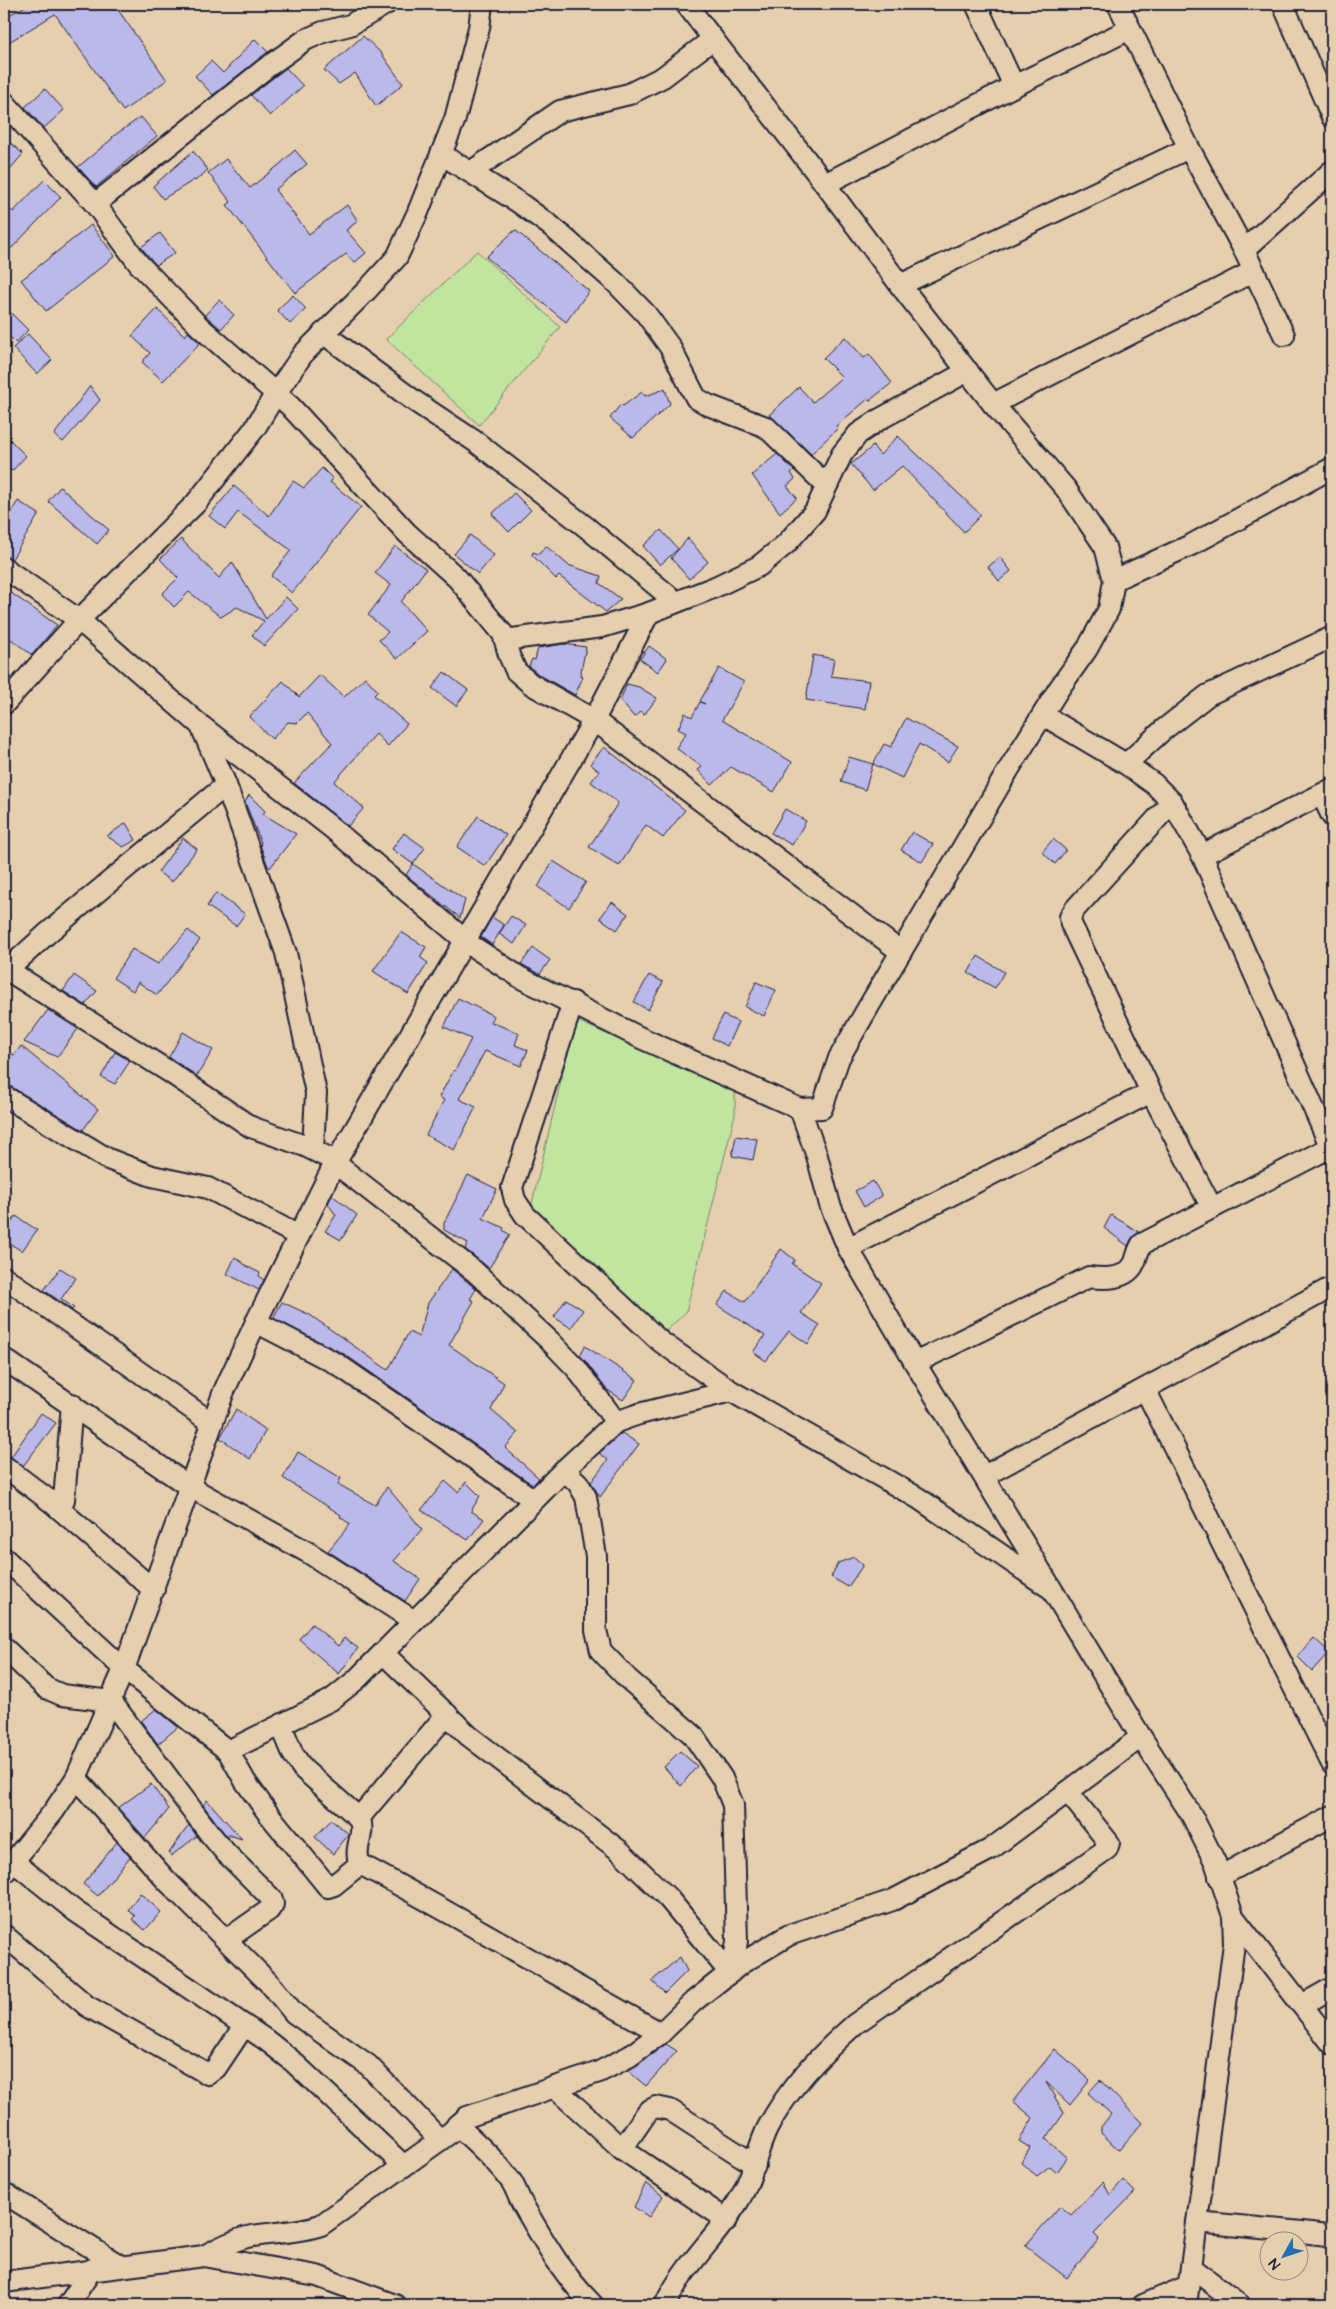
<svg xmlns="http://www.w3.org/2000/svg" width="1336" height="2309" font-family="'Architects Daughter',sans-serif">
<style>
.green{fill:#c1e59f;stroke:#72846d}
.building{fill:#bbb8ea;stroke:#22223b}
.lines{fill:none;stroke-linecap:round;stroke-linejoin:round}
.minor-casing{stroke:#22223b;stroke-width:24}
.minor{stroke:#e6cfaf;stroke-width:20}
</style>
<rect width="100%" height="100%" fill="#e6cfaf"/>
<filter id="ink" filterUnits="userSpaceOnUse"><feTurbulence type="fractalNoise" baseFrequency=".02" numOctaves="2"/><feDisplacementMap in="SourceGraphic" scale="10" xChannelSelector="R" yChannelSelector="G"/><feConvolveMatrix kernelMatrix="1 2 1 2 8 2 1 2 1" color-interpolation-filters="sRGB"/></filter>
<g filter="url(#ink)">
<g class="green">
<polygon points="477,251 560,327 479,425 386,339"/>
<polygon points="575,1020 735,1090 735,1114 686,1312 666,1331 531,1208"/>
</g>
<g class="building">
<polygon points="29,4 114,4 167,80 123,111 55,14 4,45 4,18"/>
<polygon points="363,36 381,53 403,84 376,106 355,73 339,84 324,70"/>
<polygon points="255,39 268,52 213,95 195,76 211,61 223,73"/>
<polygon points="286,68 303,86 270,116 251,95"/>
<polygon points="45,89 64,110 44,128 25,107"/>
<polygon points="141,117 157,136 96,187 78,167 113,138 112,137"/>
<polygon points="4,137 23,154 4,176"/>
<polygon points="295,150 307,164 275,190 309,234 347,205 358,221 346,230 366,253 354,263 346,254 295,293 227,205 231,202 208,173 226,159 250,188 279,165"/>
<polygon points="193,151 208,170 195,181 194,180 163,199 153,186"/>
<polygon points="44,180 61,197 4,256 4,203 13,212"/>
<polygon points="91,225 115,256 46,311 21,280"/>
<polygon points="515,230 589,291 566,322 486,257"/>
<polygon points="160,233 175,253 156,265 141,247"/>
<polygon points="293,295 306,309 290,324 277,310"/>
<polygon points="219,300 234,315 221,329 205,315"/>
<polygon points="4,306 28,330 16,343 4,331"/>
<polygon points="157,309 185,336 188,332 200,343 163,381 142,362 150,353 132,336"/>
<polygon points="28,334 52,360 37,374 13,348"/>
<polygon points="845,337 864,358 869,354 892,383 869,401 868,399 836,426 838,428 811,454 769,415 799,387 813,402 842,377 823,358"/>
<polygon points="90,386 100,400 63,442 54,435"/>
<polygon points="665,389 670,404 633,438 610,418 621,404 623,406 642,392 645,396"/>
<polygon points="4,434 26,456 12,471 4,464"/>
<polygon points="898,436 981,515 964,532 902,466 873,490 851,464 873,446 880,455"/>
<polygon points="777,454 794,470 791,473 795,479 787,486 797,498 780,513 752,475"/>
<polygon points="322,468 333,479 330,482 361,507 292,593 271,576 291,550 238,512 225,529 209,516 234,486 269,516 293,481 304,488"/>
<polygon points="60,487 109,530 97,544 48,501"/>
<polygon points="514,493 531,510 509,532 492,514"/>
<polygon points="18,501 39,514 12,559 4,556 4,523"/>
<polygon points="661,530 678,549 660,565 643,546"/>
<polygon points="470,535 494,555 478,574 454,554"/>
<polygon points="688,538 708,562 689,579 671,558"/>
<polygon points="181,539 219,578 232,562 266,619 286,597 298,609 264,646 252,635 264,621 237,607 221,617 189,592 174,607 162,594 178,578 160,559"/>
<polygon points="395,546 426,569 401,602 427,631 397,659 379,640 388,632 368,615 391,585 375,573"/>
<polygon points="546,546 568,565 601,576 599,583 621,599 606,612 559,576 556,579 532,555 533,552 539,554"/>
<polygon points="1000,557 1011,571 999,581 988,567"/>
<polygon points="11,593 57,625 32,655 4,634 4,603"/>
<polygon points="564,644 586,647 580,676 583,677 575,695 538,674 529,666 532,659 535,660 538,648"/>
<polygon points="649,646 667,659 658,672 640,659"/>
<polygon points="813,655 834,659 831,676 869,681 865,709 806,700"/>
<polygon points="719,668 744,682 722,720 792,762 774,792 731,767 712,785 698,770 702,767 676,748 686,733 678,729 685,713 692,717 700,702 705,704 700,701"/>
<polygon points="444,672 468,690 456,706 432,688"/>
<polygon points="320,675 344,697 365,677 378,691 374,695 407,724 388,746 376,734 334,782 364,808 348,826 294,783 332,743 307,713 297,723 288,722 272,739 249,717 283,681 299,697"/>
<polygon points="627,684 639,687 657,698 644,715 641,711 634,717 620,700"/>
<polygon points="906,718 958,746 948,762 919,744 902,778 873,764 884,744 891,747"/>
<polygon points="604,747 685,810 663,838 646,825 619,866 589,847 618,803 591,782 599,771 590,764"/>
<polygon points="849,757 873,764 865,790 841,782"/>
<polygon points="249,795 265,811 263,814 296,834 270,868 268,866 260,845 261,843 245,802"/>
<polygon points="785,809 806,821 792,845 771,833"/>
<polygon points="478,816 506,835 485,866 457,847"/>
<polygon points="126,823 136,840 123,847 107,836"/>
<polygon points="912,832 933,844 922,862 901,850"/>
<polygon points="404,833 425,848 413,864 392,849"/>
<polygon points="183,838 197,849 172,882 158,872"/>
<polygon points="1053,839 1066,850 1055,864 1042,852"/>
<polygon points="553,861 586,882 569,908 538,887"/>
<polygon points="413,864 465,900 460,918 406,875"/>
<polygon points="216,893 245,914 236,926 207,906"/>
<polygon points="612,902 628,914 617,930 600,918"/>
<polygon points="511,916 526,925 514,944 499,934"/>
<polygon points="492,917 504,925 492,945 481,937"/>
<polygon points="188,930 200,940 157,995 138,982 133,991 113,978 132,949 158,964"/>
<polygon points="401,932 426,947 420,957 428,963 408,994 373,971"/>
<polygon points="533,948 550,960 540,974 521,964"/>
<polygon points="978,956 1004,972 995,988 968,973"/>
<polygon points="74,975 97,991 85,1005 63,991"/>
<polygon points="649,975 663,982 648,1010 634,1002"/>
<polygon points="756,982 776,990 764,1016 745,1007"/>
<polygon points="458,998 494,1016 491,1022 519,1033 515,1045 528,1050 521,1066 485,1051 459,1099 476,1107 454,1150 426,1135 444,1100 439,1097 454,1070 455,1071 471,1039 444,1027"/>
<polygon points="48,1010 78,1029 57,1057 24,1042"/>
<polygon points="723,1015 738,1022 727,1046 712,1038"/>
<polygon points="183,1032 213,1050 197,1076 169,1057"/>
<polygon points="21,1046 98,1109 83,1130 10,1086 4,1084 4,1050 14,1055"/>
<polygon points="115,1052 130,1061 115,1084 101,1077"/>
<polygon points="736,1136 757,1139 753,1160 732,1156"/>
<polygon points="468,1175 497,1189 483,1218 504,1228 503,1230 510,1235 489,1268 465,1249 468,1243 444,1230 444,1223"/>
<polygon points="873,1181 882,1196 864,1207 855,1191"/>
<polygon points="332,1195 357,1215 341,1240 325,1231 336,1215 328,1204"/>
<polygon points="1111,1215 1139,1232 1132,1238 1128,1246 1104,1228"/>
<polygon points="16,1216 37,1230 22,1251 4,1240 4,1233"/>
<polygon points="781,1249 795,1260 792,1264 821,1283 801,1313 820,1325 808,1344 789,1331 766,1361 753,1352 765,1336 717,1305 727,1291 745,1302"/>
<polygon points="235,1257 248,1267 260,1273 259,1276 264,1280 259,1290 227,1274"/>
<polygon points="60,1268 76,1278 61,1299 74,1308 72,1310 44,1290"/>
<polygon points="452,1269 476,1289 470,1299 474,1301 449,1345 504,1383 491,1410 518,1433 505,1448 539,1478 533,1485 344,1354 273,1318 282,1302 310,1315 388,1370 409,1332 419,1337 428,1303"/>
<polygon points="566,1299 583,1310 571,1328 554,1317"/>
<polygon points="585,1346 637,1380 623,1400 606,1389 580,1355"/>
<polygon points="236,1409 266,1430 250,1459 220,1438"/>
<polygon points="41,1413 56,1423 23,1466 11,1457"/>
<polygon points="622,1433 639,1444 600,1497 591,1482 608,1460 599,1453"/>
<polygon points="298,1452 341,1478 338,1484 375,1505 387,1487 422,1529 394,1561 420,1579 405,1601 328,1551 350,1524 340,1517 341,1515 283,1478"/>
<polygon points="445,1481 458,1492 466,1482 480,1496 471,1511 484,1519 468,1540 421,1510"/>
<polygon points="854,1557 863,1565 848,1587 831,1577 838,1563"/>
<polygon points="312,1624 338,1646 344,1638 358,1648 339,1674 299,1639"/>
<polygon points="1314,1638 1329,1652 1312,1671 1297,1656"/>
<polygon points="156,1709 178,1727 158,1744 141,1721"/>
<polygon points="680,1751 697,1766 681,1786 664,1767"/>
<polygon points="151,1784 169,1809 145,1838 118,1808"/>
<polygon points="207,1800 242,1839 225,1834 203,1805"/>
<polygon points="331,1820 349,1834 333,1854 315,1837"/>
<polygon points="189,1825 197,1836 171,1856 169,1853"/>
<polygon points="117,1842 130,1857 98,1896 83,1884"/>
<polygon points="140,1893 161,1912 145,1930 132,1919 135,1916 128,1910"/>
<polygon points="680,1957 687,1971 665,1993 652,1981"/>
<polygon points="666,2044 677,2051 646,2086 628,2071"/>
<polygon points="1055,2049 1090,2080 1070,2105 1046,2082 1064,2113 1046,2139 1067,2158 1057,2172 1050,2166 1037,2176 1021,2163 1030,2148 1019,2141 1033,2118 1013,2101"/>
<polygon points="1100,2080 1142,2123 1119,2150 1101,2133 1101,2127 1111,2114 1088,2093"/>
<polygon points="1123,2180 1135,2192 1094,2234 1099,2239 1067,2278 1025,2246 1060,2206 1071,2215 1103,2182 1110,2195"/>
<polygon points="646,2183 663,2196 649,2217 634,2207"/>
</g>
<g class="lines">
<g class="minor-casing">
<g id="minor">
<polyline points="686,4 825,184 900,285 993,404 1066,489 1105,547 1114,580 1109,609 1087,649 1058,690 1009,769 869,1006 839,1058 822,1108 800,1109 817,1156 830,1205 848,1248 915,1363 1141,1737 1191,1814 1215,1862 1233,1916 1234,1944 1186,2305"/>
<polyline points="976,4 1014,86"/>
<polyline points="1118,4 1189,148 1244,250 1284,335"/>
<polyline points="1283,4 1332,117"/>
<polyline points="4,102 95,204 139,264 200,327 290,406 407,533 457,578 503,634 509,655 516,671 531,684 594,720 901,952"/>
<polyline points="441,154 518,202 551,226 616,283 646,314 670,347 696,398 708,405 766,427 826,485"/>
<polyline points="472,171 560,111 629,94 663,77 713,39"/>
<polyline points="825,184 1014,86 1130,29"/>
<polyline points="95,204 266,68 305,40 323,32 350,25 386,4"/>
<polyline points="1244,250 1332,171"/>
<polyline points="900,285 1189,148"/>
<polyline points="323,333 413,400 476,442 586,527 676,602"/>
<polyline points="993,404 1254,271"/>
<polyline points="4,568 79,620 200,725 332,828 472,946 521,978 641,1038 800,1109"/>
<polyline points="1114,580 1191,545 1332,468"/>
<polyline points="505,640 602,627 649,613 715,587 759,566 786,544 815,511 842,454 858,434 880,419 968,371"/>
<polyline points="4,704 79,620 196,503 255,428 276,393 303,354 367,290 397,257 418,212 455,119 479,28 482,4"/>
<polyline points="1043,715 1126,764 1154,784 1172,802 1202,855 1332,1150"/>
<polyline points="201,726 226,785 286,953 316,1093 313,1149"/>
<polyline points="1126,764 1163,730 1208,695 1332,637"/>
<polyline points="1322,795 1332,816"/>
<polyline points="1172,802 1075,909 1070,917 1071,924 1151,1092 1212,1208"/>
<polyline points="1202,855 1332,789"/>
<polyline points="4,968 168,1071 251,1127 305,1146 327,1157 474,1271 549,1340 576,1368 616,1422"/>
<polyline points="7,970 49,932 226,785"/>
<polyline points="573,1002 512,1188 515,1200 525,1215 661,1342 731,1391 918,1498 1047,1586"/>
<polyline points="4,1096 108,1159 152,1176 208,1188 299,1236"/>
<polyline points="848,1248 1151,1092"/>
<polyline points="4,1277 212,1423"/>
<polyline points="256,1322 337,1364 534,1500"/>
<polyline points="4,1359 190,1487 309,1553 414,1621"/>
<path d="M915 1363 1089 1277C1105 1279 1127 1280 1135 1262 1137 1256 1138 1250 1142 1244L1331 1147"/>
<polyline points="1145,1389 1332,1764"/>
<polyline points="4,1466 50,1501 154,1590"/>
<polyline points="564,1470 578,1483 586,1497 596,1556 596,1630 601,1651 628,1679 693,1735 722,1778 733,1805 737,1941 735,1954 726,1968"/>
<polyline points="984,1476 1332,1287"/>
<polyline points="50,1501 64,1500 72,1404"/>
<polyline points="4,1558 124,1669 228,1751 245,1781 267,1812 328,1887 334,1885 360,1864"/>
<polyline points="4,1648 46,1688 62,1695 111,1701 210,1834 226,1853 272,1899 273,1904 269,1910 226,1940"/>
<polyline points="383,1653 469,1736 620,1851 668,1898 730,1973"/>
<path d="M281 1725 293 1754 303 1769 359 1818C367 1833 352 1848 360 1864 462 1918 560 1978 661 2033"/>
<polyline points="228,1751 331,1700 356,1680 564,1470 616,1422 639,1414 731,1391"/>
<polyline points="76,1778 166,1880 271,1985 294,2013 368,2065 440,2140"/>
<polyline points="359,1818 447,1714"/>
<polyline points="14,1862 75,1911 266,2040 290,2059 404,2166"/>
<polyline points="4,1873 54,1811 76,1778 124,1669 224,1391 256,1322 334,1165 594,720 649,613"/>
<polyline points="1219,1877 1332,1816"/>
<polyline points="1233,1916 1332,2044"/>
<polyline points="4,1935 87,2006 208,2074 216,2068 244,2026"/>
<polyline points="1302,2005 1332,1988"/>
<polyline points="554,2087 622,2149 727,2220"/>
<path d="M457 2125C476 2143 496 2160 511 2181 516 2188 518 2197 523 2205 545 2243 562 2274 593 2305"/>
<polyline points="622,2149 648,2111 656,2107 670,2110 755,2165"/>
<polyline points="4,2193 119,2265"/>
<polyline points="1197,2222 1302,2232 1327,2235 1332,2238"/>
<path d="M204 2256C218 2248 232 2241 247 2237 272 2232 297 2233 321 2225L450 2133 467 2117 599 2072 630 2056 661 2033 694 2001 742 1963 789 1935 893 1900 991 1849 1141 1737"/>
<polyline points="1191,2267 1240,2305"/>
<polyline points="4,2282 204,2256 317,2276 395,2305"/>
<polyline points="68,2305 92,2269"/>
<path d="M665 2305C683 2266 717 2237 739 2200 753 2178 756 2152 767 2129 788 2088 820 2055 855 2024L1107 1849 1109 1843 1068 1792"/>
<polyline points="1143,2305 1188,2286"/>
</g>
</g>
<use href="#minor" class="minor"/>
</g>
</g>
<rect width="1336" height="2309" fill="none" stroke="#e6cfaf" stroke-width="20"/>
<rect x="10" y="10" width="1316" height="2289" fill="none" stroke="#22223b" stroke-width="2" filter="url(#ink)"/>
<g transform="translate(1284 2256) rotate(230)"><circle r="24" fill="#e6cfaf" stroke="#988a81"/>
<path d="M0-4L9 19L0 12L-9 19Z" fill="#1f6fb2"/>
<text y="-8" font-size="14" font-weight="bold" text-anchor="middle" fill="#22223b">N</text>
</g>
</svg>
